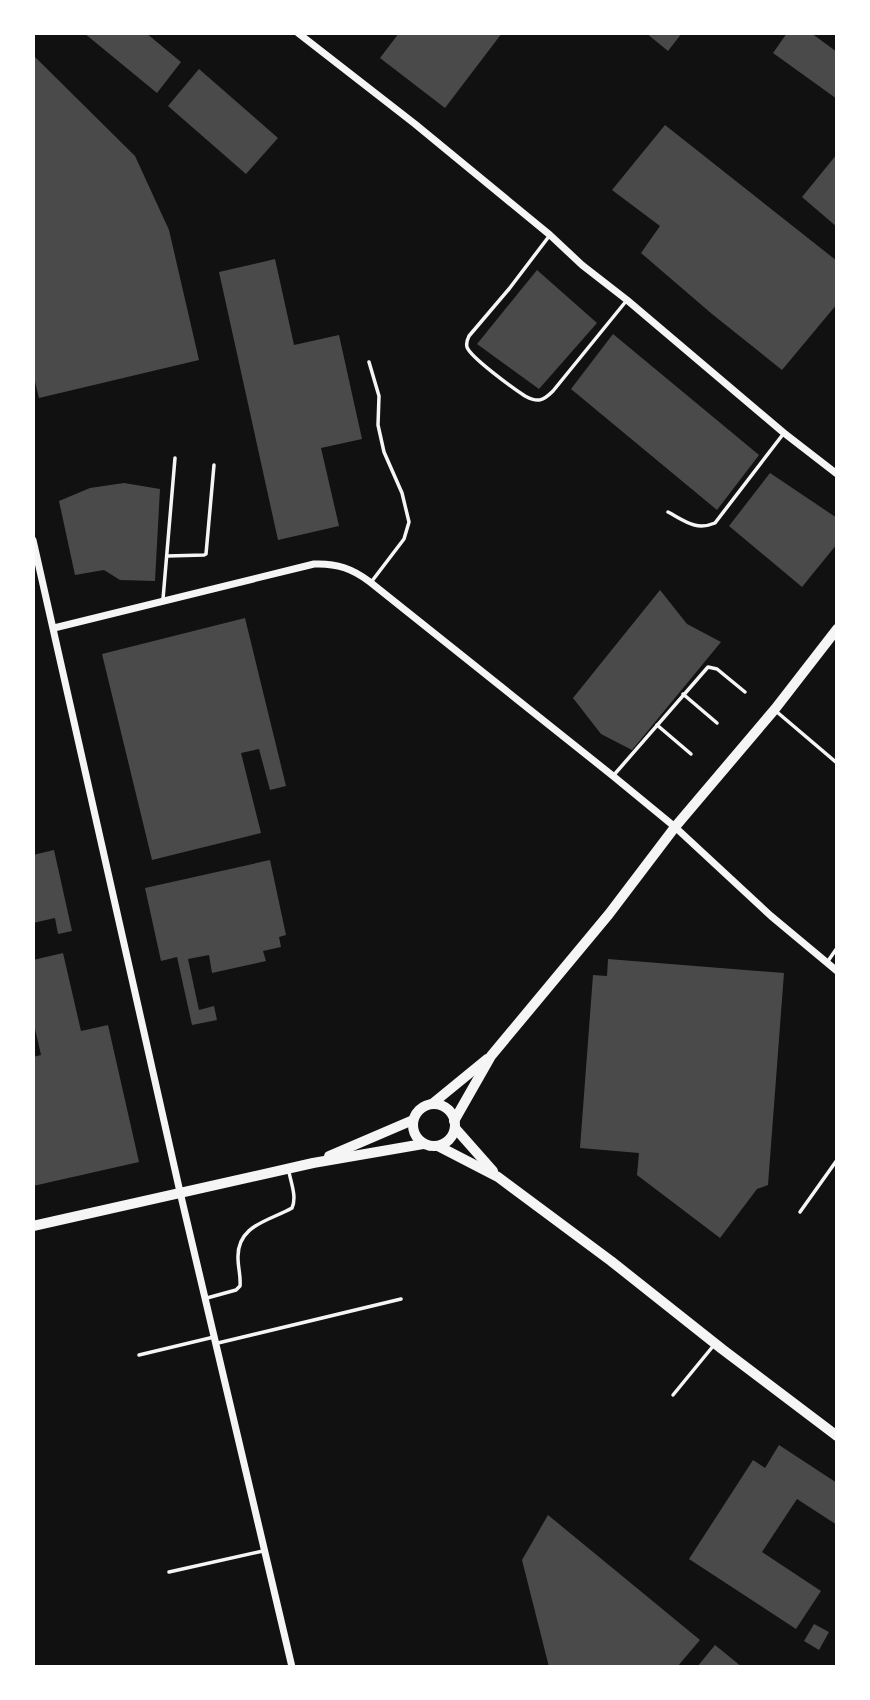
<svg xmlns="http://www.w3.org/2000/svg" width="870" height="1700" font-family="Roboto,sans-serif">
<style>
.building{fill:#4a4a4a}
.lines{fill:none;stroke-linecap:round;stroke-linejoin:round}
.service{stroke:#f5f5f5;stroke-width:3.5}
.minor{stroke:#f5f5f5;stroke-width:7}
.tertiary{stroke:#f5f5f5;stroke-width:10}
.secondary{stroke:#f5f5f5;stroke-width:10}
</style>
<rect width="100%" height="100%" fill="#111"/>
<g class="building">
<polygon points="84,33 146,33 181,62 157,93"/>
<polygon points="399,33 502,33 445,108 380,58"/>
<polygon points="646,33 682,33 668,51"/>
<polygon points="787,33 811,33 837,52 837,99 773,53"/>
<polygon points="33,55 135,156 169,230 199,360 39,398 33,373"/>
<polygon points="199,69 278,138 246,174 168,106"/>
<polygon points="665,125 837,261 837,304 782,370 712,314 641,253 660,226 612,190"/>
<polygon points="837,154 837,227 802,197"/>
<polygon points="275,259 294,345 339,335 362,439 321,448 339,526 278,540 219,272"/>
<polygon points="537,270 597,323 539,389 477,344"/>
<polygon points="613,334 759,455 717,510 571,389"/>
<polygon points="770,473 837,518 837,544 802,587 729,526"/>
<polygon points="124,483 160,489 155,581 120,580 104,570 75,575 59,501 90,488"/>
<polygon points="660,590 687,624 721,642 632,750 601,734 573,698"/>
<polygon points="245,618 286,786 270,790 259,749 241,753 261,833 152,860 102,654"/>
<polygon points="54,850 72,931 58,934 55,918 33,923 33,855"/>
<polygon points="270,860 286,935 279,937 281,947 263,951 266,961 212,973 209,955 188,959 199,1010 214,1006 217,1020 192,1025 177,957 161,961 145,888"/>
<polygon points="63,953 81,1031 108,1025 139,1162 33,1186 33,1057 41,1055 33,1020 33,960"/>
<polygon points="608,959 784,973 768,1185 757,1189 720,1238 637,1175 639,1153 580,1148 593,975 607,976"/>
<polygon points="779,1445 837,1483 837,1525 797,1499 762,1552 821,1591 796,1629 689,1559 753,1460 765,1468"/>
<polygon points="548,1515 700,1640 677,1667 549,1667 522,1560"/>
<polygon points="814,1624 829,1632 819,1650 804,1641"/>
<polygon points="715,1645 742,1667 697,1667"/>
</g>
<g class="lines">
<g class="service">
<path d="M550 235 509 289 469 336C467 340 466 343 467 347 470 357 514 389 525 396 538 403 543 401 553 391L627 300"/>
<polyline points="369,362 379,396 378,425 384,452 402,493 409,522 404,539 372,581"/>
<path d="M668 512C685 521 696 531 715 523L784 433"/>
<polyline points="167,556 204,555 206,554 214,465"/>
<polyline points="163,599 175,458"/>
<polyline points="683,694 717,723"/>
<polyline points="777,712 837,763"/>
<polyline points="657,725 691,754"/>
<polyline points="613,776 708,667 717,669 745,692"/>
<polyline points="828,961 837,948"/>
<polyline points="800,1212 837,1160"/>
<path d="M207 1298 236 1290 240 1286C241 1276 238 1268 238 1258 237 1225 269 1221 292 1208 297 1197 291 1183 289 1172"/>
<polyline points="218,1343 401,1299"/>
<polyline points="139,1355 214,1337"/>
<polyline points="673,1395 714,1345"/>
<polyline points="169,1572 263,1551"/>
</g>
<g class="minor">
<polyline points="298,33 415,124 550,235 582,265 627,300 784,433 837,474"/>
<polyline points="33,540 180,1192 292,1667"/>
<path d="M54 628 314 564C337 563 353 569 370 582L613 776 675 827 771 916 837 971"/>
</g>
<g class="tertiary">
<polyline points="455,1128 493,1171"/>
<polyline points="438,1146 498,1177 611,1261 722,1349 837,1436"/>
</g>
<g class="secondary">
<circle cx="434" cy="1125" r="21"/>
<polyline points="432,1104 487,1059"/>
<polyline points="454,1121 491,1056 609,914 675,827 775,709 837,629"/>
<polyline points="329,1156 413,1120"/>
<polyline points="33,1226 313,1163 423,1144"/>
</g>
</g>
<rect width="870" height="1700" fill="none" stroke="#ffffff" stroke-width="70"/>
</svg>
